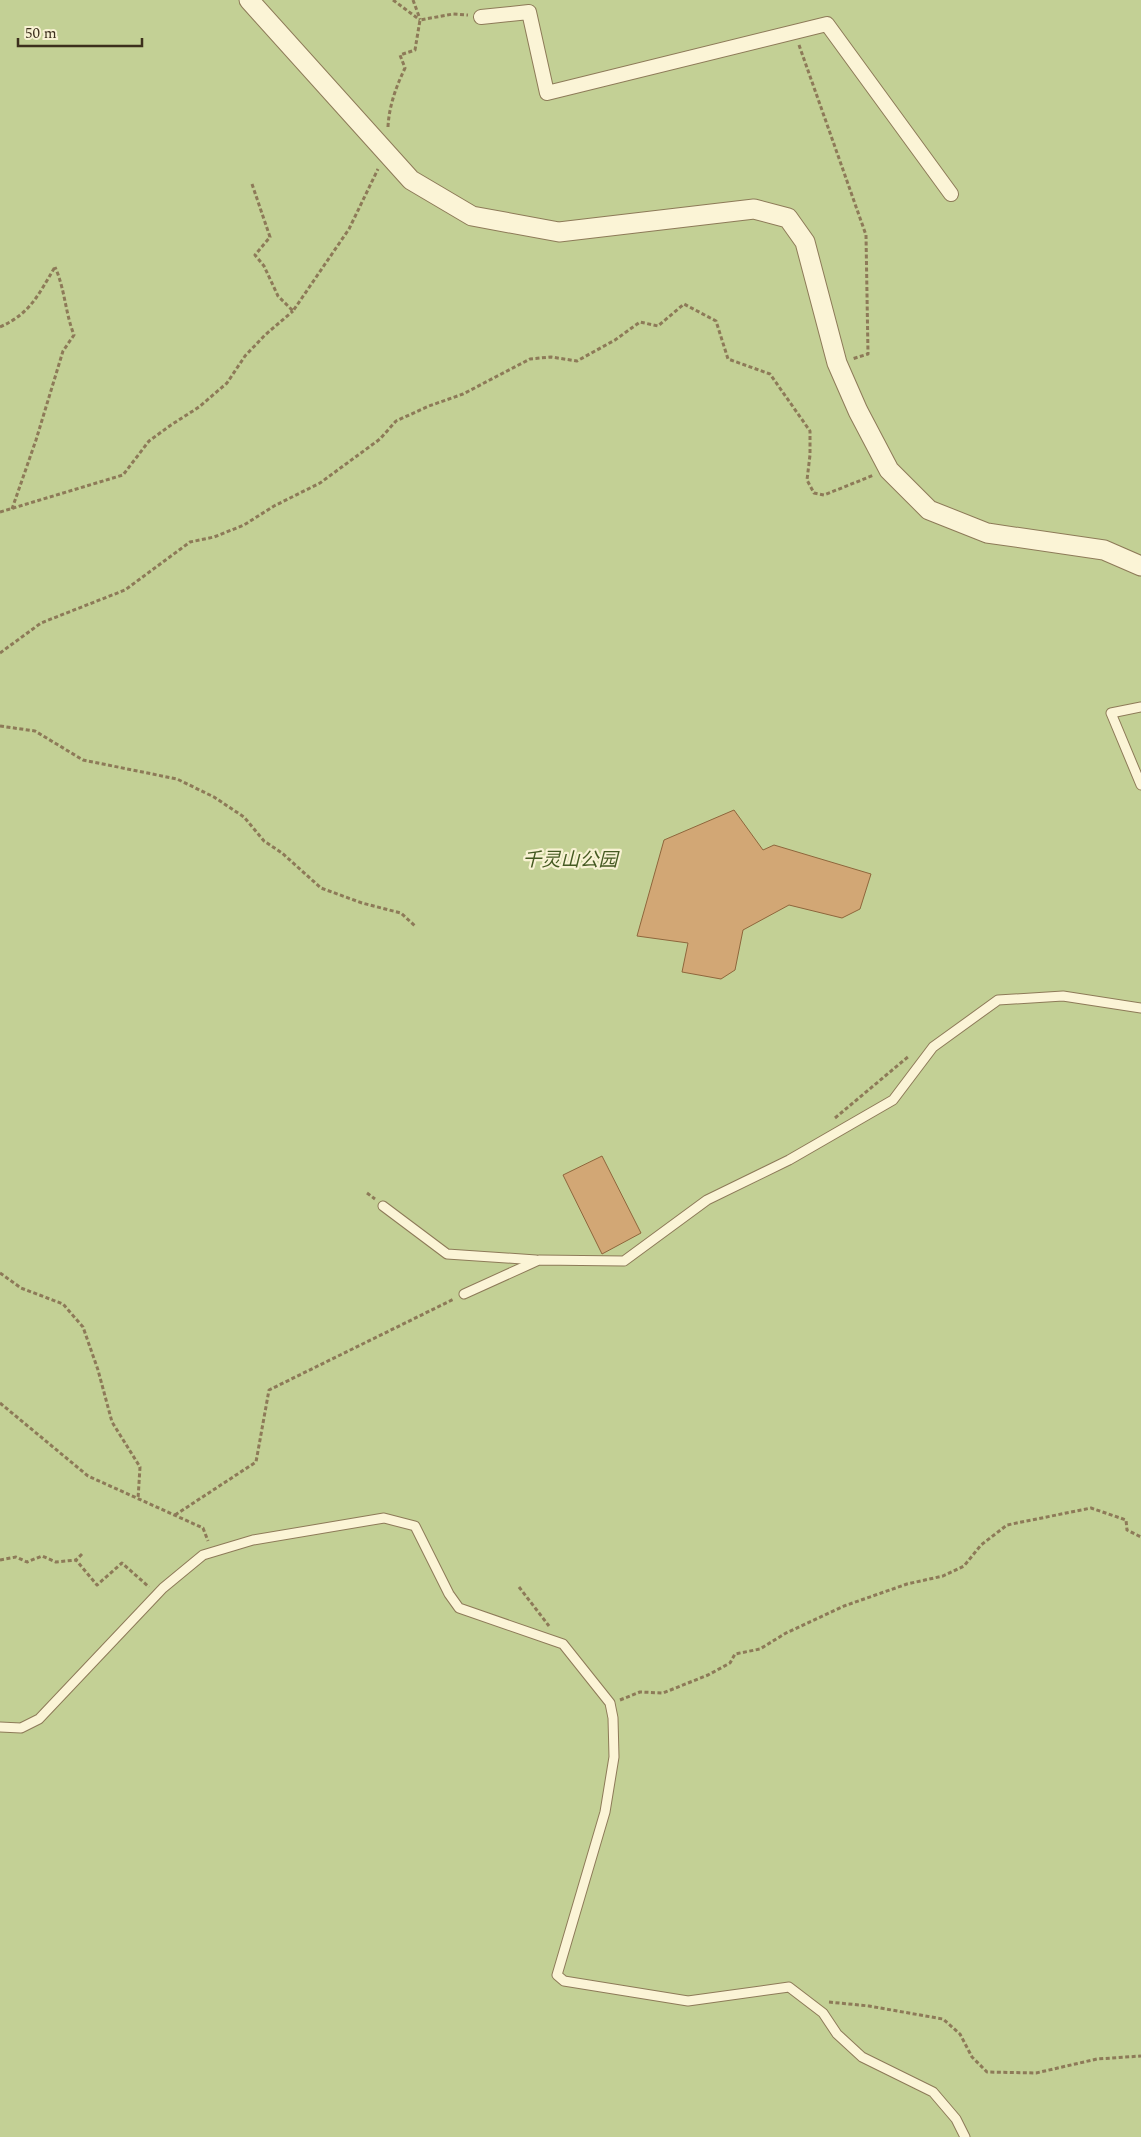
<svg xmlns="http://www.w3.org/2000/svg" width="1141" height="2137" font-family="Spectral,'Noto Sans SC',serif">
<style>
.green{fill:#c3d095}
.building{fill:#d2a775;stroke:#8e663c}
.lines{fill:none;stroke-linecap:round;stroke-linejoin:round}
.service-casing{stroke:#8d7a58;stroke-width:11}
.pedestrian-casing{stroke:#8d7a58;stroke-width:16}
.minor-casing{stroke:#8d7a58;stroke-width:21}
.path{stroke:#8d7a58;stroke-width:3;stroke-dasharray:4 2.5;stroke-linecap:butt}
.service{stroke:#fbf4d6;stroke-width:9}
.pedestrian{stroke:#fbf4d6;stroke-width:14}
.minor{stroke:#fbf4d6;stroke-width:19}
.labels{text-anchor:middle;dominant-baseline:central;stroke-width:4.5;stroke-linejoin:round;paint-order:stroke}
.park-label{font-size:19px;font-style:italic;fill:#455a22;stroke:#f8f2d3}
</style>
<rect width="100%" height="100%" fill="#f1e9c2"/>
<rect class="green" x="0" y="0" width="1141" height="2137"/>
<g class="building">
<polygon points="734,810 763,850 774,845 871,874 860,909 842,918 789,905 743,930 735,970 721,979 682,972 688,943 637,936 664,840"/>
<polygon points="602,1156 641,1233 602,1254 563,1175"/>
</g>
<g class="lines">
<g class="service-casing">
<g id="service">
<polyline points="1141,707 1111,713 1141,785"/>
<polyline points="383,1206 447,1254 536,1260"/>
<polyline points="464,1294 539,1260 624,1261 707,1200 789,1160 893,1100 933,1047 998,1000 1063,996 1141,1008"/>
<polyline points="0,1727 21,1728 39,1719 163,1588 203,1555 253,1540 384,1518 415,1526 449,1594 459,1608 563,1644 610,1703 613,1718 614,1757 605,1812 557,1975 564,1981 688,2001 789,1987 823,2013 837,2034 862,2057 933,2092 956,2119 965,2137"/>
</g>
</g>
<g class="pedestrian-casing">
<polyline id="pedestrian" points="481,17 529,12 547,93 827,24 951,194"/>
</g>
<g class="minor-casing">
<polyline id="minor" points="249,0 411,180 472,216 559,232 754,209 788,218 805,242 837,363 858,411 889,470 929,510 987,533 1104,550 1141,566"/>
</g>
<g class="path">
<polyline points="393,0 420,20"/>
<polyline points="413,0 420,19"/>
<polyline points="799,45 866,235 868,354 852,359"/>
<path d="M388 127C389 106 396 87 405 68L400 55 415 50 420 20 453 14 468 15"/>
<polyline points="252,184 270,237 255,255 264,266 278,296 293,311 349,229 378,169"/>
<path d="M0 327C31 313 38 295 55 267"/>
<path d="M12 509 36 440 63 351 74 335C65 312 65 289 55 267"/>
<polyline points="0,512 123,475 149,441 171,425 199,407 227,383 245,356 265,335 293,311"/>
<polyline points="0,653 41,623 125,590 190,542 214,537 244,525 274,506 320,483 380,439 396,421 429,406 463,394 530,359 551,357 577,361 615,340 640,322 658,326 684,304 716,321 728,359 770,374 810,431 810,455 807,480 814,493 824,495 874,475"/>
<polyline points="0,726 35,731 83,760 177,779 214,797 244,817 264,841 282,853 321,888 362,903 401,913 415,926"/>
<polyline points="835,1118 909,1056"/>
<polyline points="367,1193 375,1199"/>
<polyline points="0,1273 21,1288 63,1304 83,1327 98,1370 112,1422 140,1467 138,1499"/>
<polyline points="0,1403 88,1476 203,1528 208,1541"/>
<polyline points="175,1515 256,1462 269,1390 454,1299"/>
<polyline points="82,1554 76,1560 97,1585 122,1563 149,1587"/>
<polyline points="0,1560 16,1557 27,1562 42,1556 56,1562 76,1560"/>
<polyline points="519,1587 549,1626"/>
<polyline points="620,1700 640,1692 663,1693 708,1675 730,1663 735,1654 760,1649 786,1633 844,1606 907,1584 943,1576 964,1566 981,1545 1007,1525 1091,1508 1126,1520 1127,1530 1141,1537"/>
<polyline points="829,2002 869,2006 943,2019 960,2034 972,2057 987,2072 1036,2073 1097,2059 1141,2056"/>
</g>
<use href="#service" class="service"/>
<use href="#pedestrian" class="pedestrian"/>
<use href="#minor" class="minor"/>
</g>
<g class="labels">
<g class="park-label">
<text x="570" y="860">千灵山公园</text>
</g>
</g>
<path d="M18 38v8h124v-8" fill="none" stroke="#3c2f1d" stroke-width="2.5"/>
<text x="25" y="38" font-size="15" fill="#3c2f1d" stroke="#f8f2d3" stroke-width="4" paint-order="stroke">50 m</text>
</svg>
